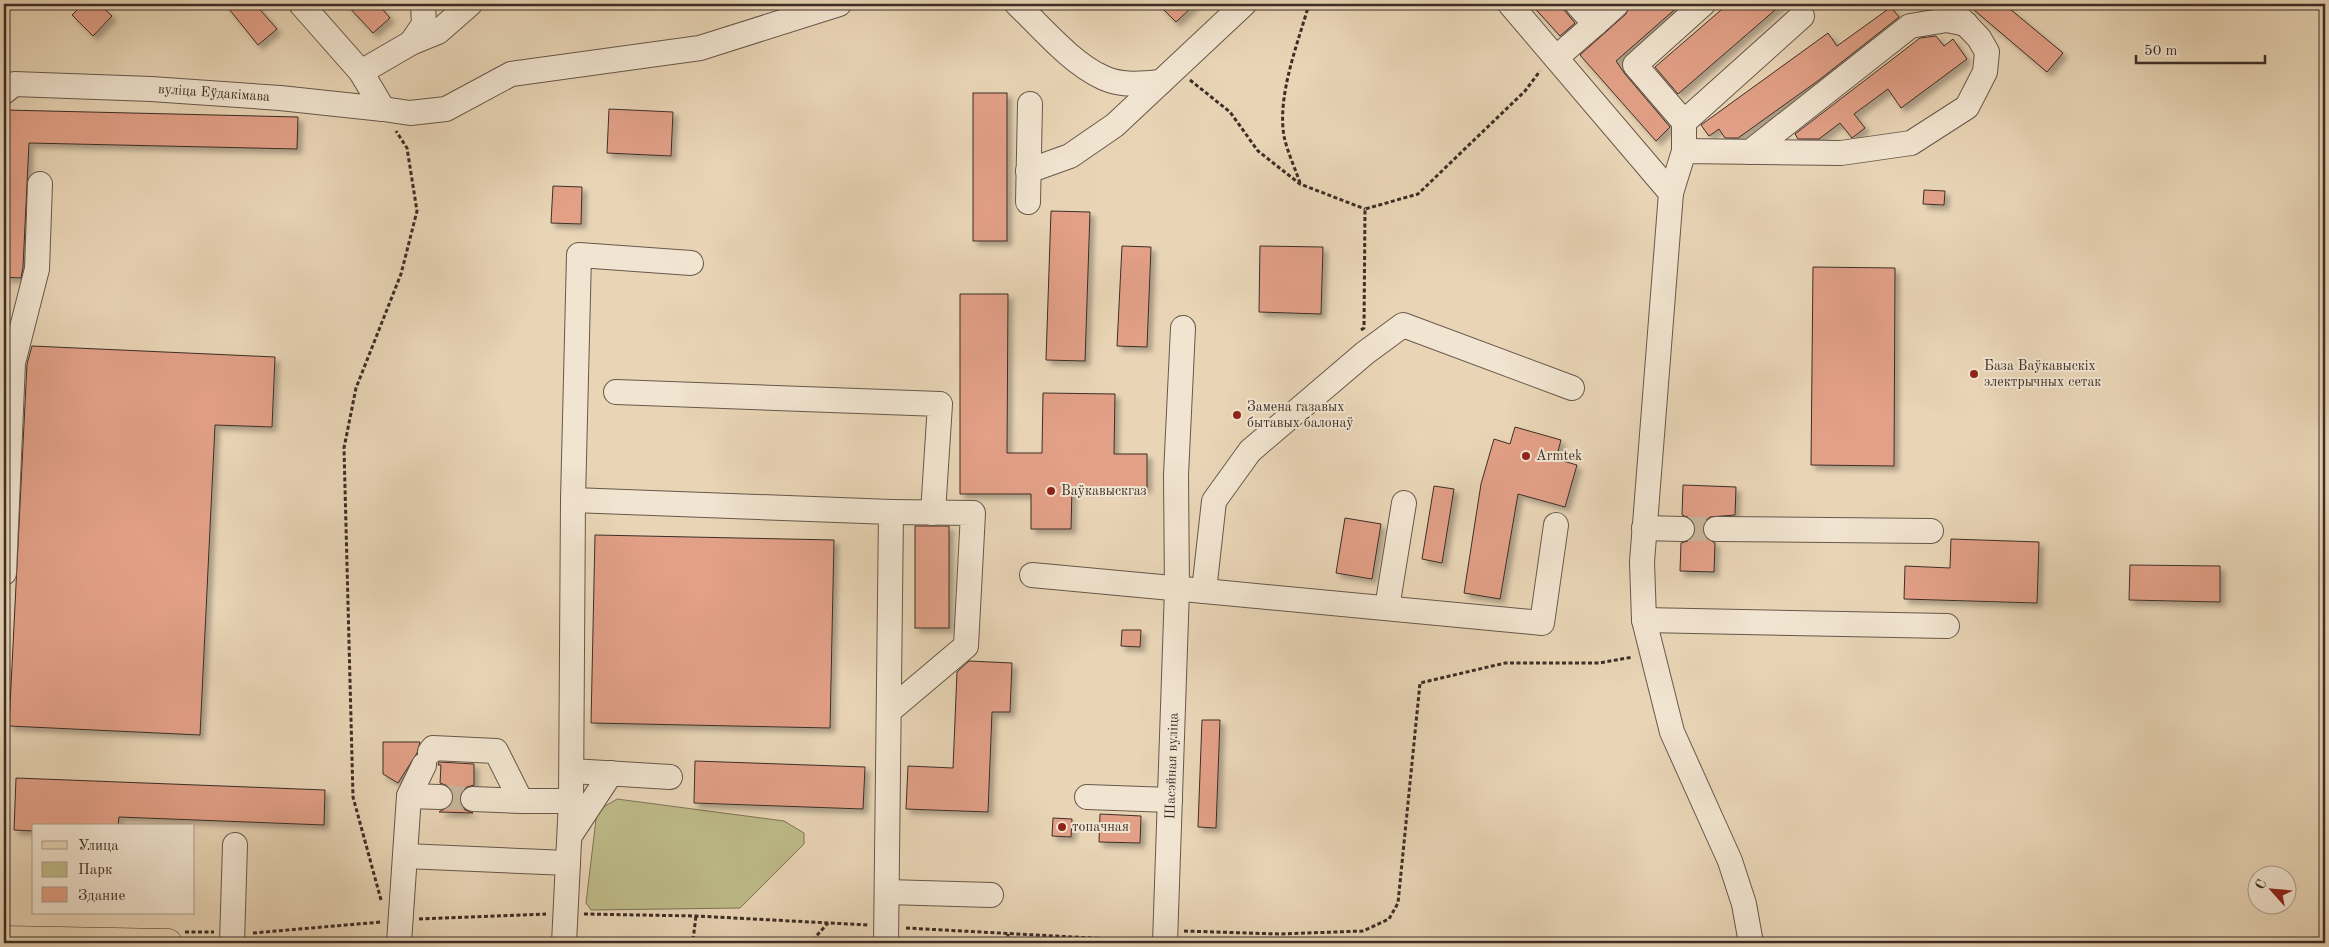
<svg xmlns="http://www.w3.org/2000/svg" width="2329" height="947" font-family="'Old Standard TT',serif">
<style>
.green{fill:#bebb89;stroke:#7d7458}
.building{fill:#e2a087;stroke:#3c2e26;filter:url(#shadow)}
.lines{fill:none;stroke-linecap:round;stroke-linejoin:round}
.minor-tunnel{stroke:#c6b499;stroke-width:24;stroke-dasharray:24 12;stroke-linecap:butt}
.minor-casing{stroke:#67584a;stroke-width:26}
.major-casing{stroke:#3c2e26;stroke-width:29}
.path{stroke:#3c2e26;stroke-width:3;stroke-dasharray:4 2.5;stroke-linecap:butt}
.minor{stroke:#f1e4d0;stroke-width:24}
.major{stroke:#e9d5b6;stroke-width:28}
.poi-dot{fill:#8f2418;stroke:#f1e4d0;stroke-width:2}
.labels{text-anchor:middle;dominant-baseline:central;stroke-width:4;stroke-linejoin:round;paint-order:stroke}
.street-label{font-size:14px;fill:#3c2e26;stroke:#f1e4d0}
.poi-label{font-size:14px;fill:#3c2e26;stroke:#f1e4d0;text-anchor:start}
</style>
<defs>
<filter id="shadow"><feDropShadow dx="4.5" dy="4.5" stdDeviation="2.5" flood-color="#0004"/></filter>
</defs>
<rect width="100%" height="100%" fill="#e9d5b6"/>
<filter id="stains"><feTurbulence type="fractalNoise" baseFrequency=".004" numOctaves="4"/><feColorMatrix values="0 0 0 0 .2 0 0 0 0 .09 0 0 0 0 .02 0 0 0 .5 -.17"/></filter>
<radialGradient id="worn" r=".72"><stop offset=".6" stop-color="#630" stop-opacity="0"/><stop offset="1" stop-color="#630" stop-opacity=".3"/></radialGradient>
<polygon class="green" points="617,799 784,821 804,833 804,844 740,908 591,910 586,903 597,811"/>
<g class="building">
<polygon points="83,4 99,4 112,16 93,36 72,15"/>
<polygon points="225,4 255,4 277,29 258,45"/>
<polygon points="346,4 378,4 390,18 373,33"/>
<polygon points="1158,4 1195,4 1176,22"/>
<polygon points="1531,4 1559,4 1575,23 1560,36"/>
<polygon points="1630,4 1681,4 1616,61 1625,74 1670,127 1656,141 1580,55 1626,14"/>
<polygon points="1728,4 1782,4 1678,94 1655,67"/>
<polygon points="1967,4 2004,4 2063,53 2047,72"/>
<polygon points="1891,7 1899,17 1819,80 1738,138 1725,138 1719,129 1709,136 1701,125 1828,33 1837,46"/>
<polygon points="1936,36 1944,46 1953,39 1967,59 1901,108 1888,89 1854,114 1865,128 1852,138 1840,123 1819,139 1798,139 1795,134 1920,38"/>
<rect x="973" y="93" width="34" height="148"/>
<polygon points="609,109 673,112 671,156 607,153"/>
<polygon points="5,110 298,117 297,149 29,143 23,267 21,278 4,277"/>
<polygon points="553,186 582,187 581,224 551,223"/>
<polygon points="1924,190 1945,191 1944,205 1923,204"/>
<polygon points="1051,211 1090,212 1085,361 1046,360"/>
<polygon points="1122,246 1151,247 1147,347 1117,346"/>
<polygon points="1260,246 1323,247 1321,314 1259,312"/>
<polygon points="1813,267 1895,268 1894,466 1811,465"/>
<polygon points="960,294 1008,294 1007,453 1042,453 1043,393 1115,394 1114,454 1147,454 1147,488 1072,488 1071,529 1031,529 1031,494 960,494"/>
<polygon points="32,346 275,357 272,427 215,425 200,735 9,726 27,364"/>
<polygon points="1515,427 1561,440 1556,459 1577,465 1565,507 1518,494 1500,599 1464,593 1481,484 1494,439 1510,444"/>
<polygon points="1683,485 1736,487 1735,515 1710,517 1704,522 1702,528 1704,536 1715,543 1714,572 1680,571 1681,543 1688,541 1693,537 1696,529 1690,518 1682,515"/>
<polygon points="1434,486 1454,489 1442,563 1422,559"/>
<polygon points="1345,518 1381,524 1372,579 1336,573"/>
<rect x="915" y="526" width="34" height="102"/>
<polygon points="595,535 834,540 830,728 591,723"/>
<polygon points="1951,539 2039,542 2037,603 1904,599 1905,566 1950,568"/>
<polygon points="2130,565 2220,566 2220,602 2129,600"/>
<polygon points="1122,630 1141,630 1140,647 1121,646"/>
<polygon points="969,661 1012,663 1010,712 992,712 988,812 906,809 908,766 953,768 957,672"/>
<polygon points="1202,720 1220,720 1216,828 1198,827"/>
<polygon points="383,742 420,742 417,753 398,783 383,774"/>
<polygon points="695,761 865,767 863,809 694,803"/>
<polygon points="439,762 474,764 474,785 467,787 462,791 459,799 465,810 473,813 439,812 451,805 454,797 448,786 440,783 441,765 438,765"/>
<polygon points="16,778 325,790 324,825 119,817 118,826 34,826 34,831 14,830"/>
<polygon points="1100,814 1141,816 1140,843 1099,842"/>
<polygon points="1053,818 1072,819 1071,837 1052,836"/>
</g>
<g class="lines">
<g class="minor-tunnel">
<polyline points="1682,529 1716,529"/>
<polyline points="440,797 473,799"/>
</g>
<g class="minor-casing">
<g id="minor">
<path d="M1017 4C1042 28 1072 64 1104 78 1122 86 1142 84 1161 82"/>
<polyline points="1510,4 1671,193 1642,562 1644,620 1672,732 1730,861 1744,904 1751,943"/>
<polyline points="1595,24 1617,4"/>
<polyline points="411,43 424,24 423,4"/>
<polyline points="1557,57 1595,24 1577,4"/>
<polyline points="361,72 411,43 438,32 470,4"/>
<polyline points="4,92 14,84 151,89 280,98 383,109 361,72 301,4"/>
<polyline points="383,109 410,113 446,109 511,74 700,48 839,4"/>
<polyline points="1684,122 1635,65 1703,4"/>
<polyline points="1684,151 1684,122 1802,16"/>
<polyline points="1750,152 1910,26 1947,20 1966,24"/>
<polyline points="1028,171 1070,156 1115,125 1244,4"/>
<polyline points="1671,193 1684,151 1841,153 1911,143 1967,107 1985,72 1987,52 1979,38 1946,4"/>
<polyline points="1028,202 1030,104"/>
<polyline points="616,392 940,404 933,513"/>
<polyline points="573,500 891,512 886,943"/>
<polyline points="1644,528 1682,529"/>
<polyline points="1716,529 1931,531"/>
<polyline points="4,573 13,363 37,269 40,184"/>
<polyline points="1032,575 1204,591 1214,501 1250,451 1365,353 1403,325 1572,388"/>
<polyline points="1204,591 1542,623 1556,525"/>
<polyline points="1387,608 1404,503"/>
<polyline points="1644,620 1947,626"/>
<polyline points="889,711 966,646 973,513 891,512"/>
<polyline points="430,752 433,748 496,751 521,801 571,801"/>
<polyline points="572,771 670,777"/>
<polyline points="409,796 440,797"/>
<polyline points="1087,797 1170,800"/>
<polyline points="473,799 521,801"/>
<polyline points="571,834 611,773"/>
<polyline points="405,856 568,863"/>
<polyline points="887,892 991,895"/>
<polyline points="232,943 235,845"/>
<polyline points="399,943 409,796 424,765"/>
<polyline points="564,943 571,801 573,500 579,255 691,263"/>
<polyline points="1165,943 1177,589 1176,475 1183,328"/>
</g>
</g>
<g class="major-casing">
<polyline id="major" points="4,940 168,943"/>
</g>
<g class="path">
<polyline points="1190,80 1230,112 1258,151 1300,184 1365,209"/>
<path d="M1300 183C1295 168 1287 151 1284 136 1277 95 1298 43 1309 4"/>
<polyline points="1361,330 1364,328 1365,209 1418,194 1525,91 1540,71"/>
<polyline points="381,900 353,797 344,448 356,388 401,274 417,211 407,148 396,131"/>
<polyline points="584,914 696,916 868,925"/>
<polyline points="419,919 546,914"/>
<polyline points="906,928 1147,941"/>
<polyline points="1184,931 1279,934 1363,931 1389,919 1398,903 1420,683 1505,663 1599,663 1633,657"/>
<polyline points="185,932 214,932"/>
<polyline points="253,933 381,922"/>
<polyline points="693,940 696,916"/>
<polyline points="693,943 693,940 811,942 828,923"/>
<polyline points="1008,943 1008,934"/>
</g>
<use href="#minor" class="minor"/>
<use href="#major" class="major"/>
</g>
<g class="poi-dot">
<circle cx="1974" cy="374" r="5"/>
<circle cx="1237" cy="415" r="5"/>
<circle cx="1526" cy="456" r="5"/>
<circle cx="1051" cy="491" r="5"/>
<circle cx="1062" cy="827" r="5"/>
</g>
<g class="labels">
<g class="street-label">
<text transform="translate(214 93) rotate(4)">вуліца Еўдакімава</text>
<text transform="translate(1172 766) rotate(-88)">Шасэйная вуліца</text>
</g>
<g class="poi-label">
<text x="1984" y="366">База Ваўкавыскіх<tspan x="1984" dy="16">электрычных сетак</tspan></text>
<text x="1247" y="407">Замена газавых<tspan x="1247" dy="16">бытавых балонаў</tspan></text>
<text x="1536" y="456">Armtek</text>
<text x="1061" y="491">Ваўкавыскгаз</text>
<text x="1072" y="827">топачная</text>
</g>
</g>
<rect width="2329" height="947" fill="none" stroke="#e9d5b6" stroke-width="20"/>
<rect x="5" y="5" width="2319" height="937" fill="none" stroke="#3c2e26" stroke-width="2.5"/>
<rect x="10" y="10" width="2309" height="927" fill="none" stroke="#3c2e26"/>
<rect x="32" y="824" width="162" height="90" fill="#f1e4d0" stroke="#a99b8c"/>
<rect x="42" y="841" width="25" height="8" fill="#e9d5b6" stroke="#a99b8c"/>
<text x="78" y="850" font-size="15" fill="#3c2e26">Улица</text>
<rect x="42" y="862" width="25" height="15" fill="#bebb89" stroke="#a99b8c"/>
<text x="78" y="874" font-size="15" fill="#3c2e26">Парк</text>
<rect x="42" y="887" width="25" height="15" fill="#e2a087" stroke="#a99b8c"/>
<text x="78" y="900" font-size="15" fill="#3c2e26">Здание</text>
<g transform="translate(2272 890) rotate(297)"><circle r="24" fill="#f1e4d0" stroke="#a99b8c"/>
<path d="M0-4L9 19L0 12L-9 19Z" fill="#8f2418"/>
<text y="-8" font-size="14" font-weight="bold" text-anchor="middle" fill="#3c2e26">С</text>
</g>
<path d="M2136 55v8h129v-8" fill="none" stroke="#3c2e26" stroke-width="2.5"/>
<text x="2144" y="55" font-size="15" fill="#3c2e26" stroke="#f1e4d0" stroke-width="4" paint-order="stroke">50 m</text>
<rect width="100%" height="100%" filter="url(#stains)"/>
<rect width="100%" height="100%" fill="url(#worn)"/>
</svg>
